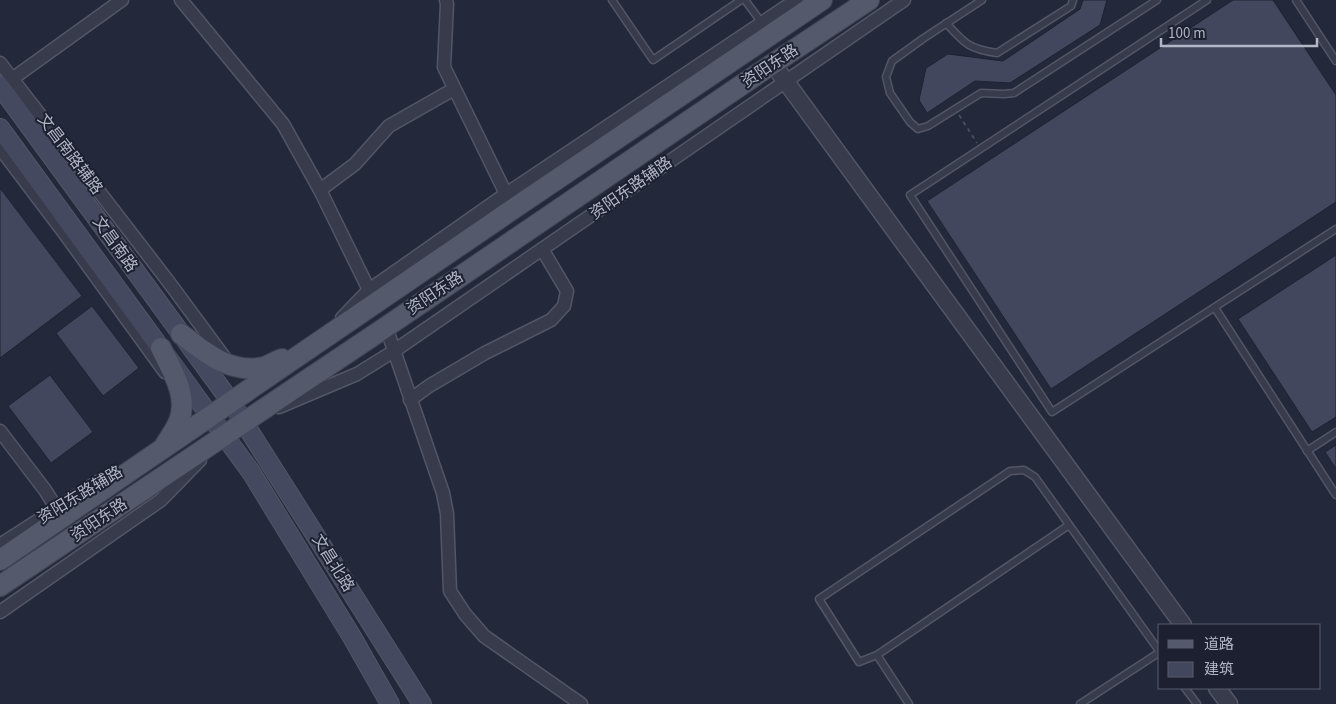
<svg xmlns="http://www.w3.org/2000/svg" width="1336" height="704" font-family="'Source Sans 3','Noto Sans SC',sans-serif">
<style>
.building{fill:#42475d;stroke:#1e2232}
.lines{fill:none;stroke-linecap:round;stroke-linejoin:round}
.service-casing{stroke:#525666;stroke-width:9}
.minor-casing{stroke:#525666;stroke-width:15}
.tertiary-casing{stroke:#525666;stroke-width:19}
.secondary-casing{stroke:#525666;stroke-width:20}
.primary-casing{stroke:#404454;stroke-width:22}
.path{stroke:#43525a;stroke-width:2;stroke-dasharray:4 4;stroke-linecap:butt}
.service{stroke:#373b4c;stroke-width:6}
.minor{stroke:#373b4c;stroke-width:12}
.tertiary{stroke:#373b4c;stroke-width:16}
.secondary{stroke:#45495f;stroke-width:18}
.primary{stroke:#55596c;stroke-width:20}
.labels{text-anchor:middle;dominant-baseline:central;stroke-width:4;stroke-linejoin:round;paint-order:stroke}
.street-label{font-size:16px;fill:#b2b6c7;stroke:#1c2030}
</style>
<rect width="100%" height="100%" fill="#23283b"/>
<g class="building">
<polygon points="1083,0 1107,0 1100,25 1010,83 975,81 927,113 919,100 926,68 948,54 1003,61 1080,9"/>
<polygon points="1233,0 1273,0 1336,95 1336,202 1051,389 927,201"/>
<polygon points="0,188 82,296 0,358"/>
<polygon points="1336,255 1336,417 1312,432 1238,319"/>
<polygon points="92,306 139,368 103,396 56,333"/>
<polygon points="50,375 93,432 51,463 8,406"/>
<polygon points="1336,445 1336,469 1325,452"/>
</g>
<g class="lines">
<g class="service-casing">
<g id="service">
<polyline points="612,0 653,60 741,0"/>
<polyline points="745,0 762,23"/>
<polyline points="982,0 924,38 892,61 886,77 890,93 910,122 918,129 928,126 981,93 1004,94 1014,93 1157,0"/>
<polyline points="1207,0 910,195 1052,412 1336,229"/>
<polyline points="1296,0 1336,61"/>
<path d="M946 23C965 44 969 49 997 53L1071 6 1073 0"/>
<polyline points="1215,308 1336,495"/>
<polyline points="1307,451 1336,432"/>
<polyline points="1069,525 877,655 859,662 819,599 1010,471 1024,470 1035,477 1160,652"/>
<polyline points="877,655 909,704"/>
<polyline points="1185,688 1197,704"/>
<polyline points="1080,704 1160,652"/>
</g>
</g>
<g class="minor-casing">
<g id="minor">
<polyline points="181,0 283,124 320,190 372,296"/>
<polyline points="446,0 447,4 444,67 509,200"/>
<polyline points="0,63 168,281 227,361"/>
<polyline points="12,79 122,0"/>
<polyline points="0,148 65,234 165,372"/>
<polyline points="320,190 355,164 389,126 454,89"/>
<polyline points="342,318 369,290 506,194 796,0"/>
<polyline points="386,327 443,493 447,514 450,591 465,614 484,636 581,704"/>
<polyline points="410,400 429,386 485,353 551,320 564,306 567,291 542,249"/>
<polyline points="279,407 357,374 394,351 904,0"/>
<polyline points="0,431 45,490 60,514"/>
<polyline points="0,545 99,481"/>
<polyline points="0,612 161,500 200,460"/>
</g>
</g>
<g class="tertiary-casing">
<g id="tertiary">
<polyline points="773,64 1183,625"/>
<polyline points="1217,688 1229,704"/>
</g>
</g>
<g class="secondary-casing">
<g id="secondary">
<polyline points="0,86 231,402 422,704"/>
<polyline points="0,128 251,472 352,637 390,704"/>
</g>
</g>
<g class="primary-casing">
<g id="primary">
<path d="M181 334C204 352 232 375 264 367 270 365 276 361 282 359"/>
<path d="M161 348C171 369 189 396 179 421 176 429 170 437 165 445"/>
<polyline points="0,560 513,209 822,0"/>
<polyline points="0,586 386,327 765,69 869,0"/>
</g>
</g>
<polyline class="path" points="959,115 977,143"/>
<use href="#service" class="service"/>
<use href="#minor" class="minor"/>
<use href="#tertiary" class="tertiary"/>
<use href="#secondary" class="secondary"/>
<use href="#primary" class="primary"/>
</g>
<g class="labels">
<g class="street-label">
<text transform="translate(770 66) rotate(-34)">资阳东路</text>
<text transform="translate(70 154) rotate(53)">文昌南路辅路</text>
<text transform="translate(631 188) rotate(-35)">资阳东路辅路</text>
<text transform="translate(115 244) rotate(54)">文昌南路</text>
<text transform="translate(435 293) rotate(-34)">资阳东路</text>
<text transform="translate(80 495) rotate(-31)">资阳东路辅路</text>
<text transform="translate(99 520) rotate(-34)">资阳东路</text>
<text transform="translate(333 563) rotate(58)">文昌北路</text>
</g>
</g>
<rect x="1158" y="624" width="162" height="65" fill="#1c2030" stroke="#585c6c"/>
<rect x="1168" y="640" width="25" height="8" fill="#55596c" stroke="#585c6c"/>
<text x="1204" y="649" font-size="15" fill="#b2b6c7">道路</text>
<rect x="1168" y="662" width="25" height="15" fill="#42475d" stroke="#585c6c"/>
<text x="1204" y="674" font-size="15" fill="#b2b6c7">建筑</text>
<path d="M1161 38v8h156v-8" fill="none" stroke="#b2b6c7" stroke-width="2.5"/>
<text x="1168" y="38" font-size="15" fill="#b2b6c7" stroke="#1c2030" stroke-width="4" paint-order="stroke">100 m</text>
</svg>
